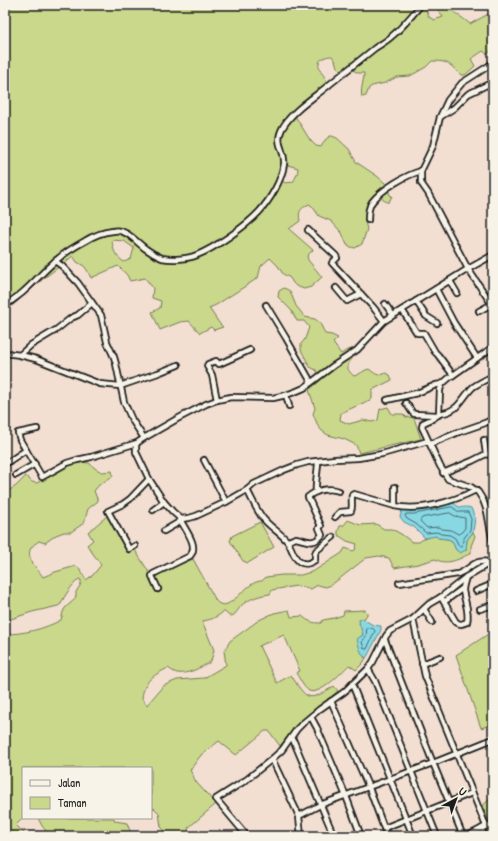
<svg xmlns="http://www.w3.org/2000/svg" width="498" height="841" font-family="'Patrick Hand',sans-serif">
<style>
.green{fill:#cad88b;stroke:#737a54;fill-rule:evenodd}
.water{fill:#88d8e4;stroke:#5d8d94}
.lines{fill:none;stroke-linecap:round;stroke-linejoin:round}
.shore{stroke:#47676c;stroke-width:1}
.minor-casing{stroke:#1c1c1c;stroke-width:8}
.minor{stroke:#f7f3e8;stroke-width:4.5}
</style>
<rect width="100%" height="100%" fill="#f3dfd2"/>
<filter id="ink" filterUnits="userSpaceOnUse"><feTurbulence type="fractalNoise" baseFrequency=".025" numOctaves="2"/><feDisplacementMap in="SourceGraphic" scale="8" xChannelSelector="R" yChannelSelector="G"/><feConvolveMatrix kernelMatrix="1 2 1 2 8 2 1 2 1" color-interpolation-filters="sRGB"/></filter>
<g filter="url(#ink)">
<g class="green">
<path d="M5 5H258L260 7 261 5H424L429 17 434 20 443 17 435 5H445C453 12 462 17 470 24L492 12 493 13V49L487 54 483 51 471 59 475 66 465 75H461C449 64 449 61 432 61L426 67 410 76 397 77 385 83 372 86 369 88 366 96 362 97C360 89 364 81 364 73H358L348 67 340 70 337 67 335 60 332 56C326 56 317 59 319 67 320 73 327 77 327 84 314 92 302 100 292 111L310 140 316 146 321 147 325 140 330 136H332L337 138 349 149 356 162 377 176 385 183 390 195 392 196 389 202H386L377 194 370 201 367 210 365 222 367 229 362 244 355 248 351 247 347 245 342 233 331 221 319 216 312 206 309 204C300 209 298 211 300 221L289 229 313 250 307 256 308 260 322 277 311 287 304 289 296 286 293 283 290 278 283 274 278 266 270 258 261 266 258 278 216 305 209 308 219 323 223 327 214 330 211 327 200 333 189 321 180 322 160 330 152 312 160 308 161 301 152 298 153 288 145 278 130 281 127 275 118 266 91 278 87 270 84 266 77 262 73 256 43 279 13 305 5 309ZM281 163 298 168C298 173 296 177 293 182L285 183 277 175ZM112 240 124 241 134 248 131 259 124 262C115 256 113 250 112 240Z"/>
<path d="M284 288 290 291 296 306 305 317 315 319 320 323 325 334 332 335 338 338 333 343 341 354 347 350 352 349 354 356C348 364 344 368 354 376 360 375 363 370 369 369 376 374 377 377 386 373L390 375 392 380 372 390V399L341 413 340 420 349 424 363 420 372 422 378 420 380 409 388 407 392 414H403L406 417 414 418 421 439 359 453 356 445 344 439 328 435 322 431 318 426 313 414 315 408 309 390 322 379 316 370 310 367 301 350V344L305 339 309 327 304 321H297L291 310 278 297 279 291Z"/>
<path d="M81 462 89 463 96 469 102 472 112 471 113 476 99 485 94 491 98 501 88 509 84 523 71 532H64L56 535 45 543 39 541C36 543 33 545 31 548 25 558 38 569 43 577L55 572 76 566 80 569 86 580 93 575 101 565 87 545 93 540 88 532 107 516 109 518 128 553 135 550 150 574 156 575 163 571 193 559 214 597C215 600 217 603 220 604 232 610 247 580 262 581L266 577 282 575H301L314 571 342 553 345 548 353 551 355 550 357 544 347 541 338 535V531L340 526 344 525 348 520 360 525 376 524 384 529H392L401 534 412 542H419C424 538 430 536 437 536L438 538 448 539 452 541 456 550H466L467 540 473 532 475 536 471 546V553C460 559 447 566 435 559L418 564 394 568 389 558 379 556 366 558 343 576 331 585 326 587 318 585 311 589 304 587 296 586 272 590 270 594C260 595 248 599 241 606 238 609 235 617 230 616 228 616 226 613 225 612H223C216 618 210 620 202 621L214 650 211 661 209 663C201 667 188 675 177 673 174 672 171 670 168 668 154 675 144 680 142 698L147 705 163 686 177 680 204 678 226 665 224 651 230 641 259 620 274 613 289 610 291 617 302 616C309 622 313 623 321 623L323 620 334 618 343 615 344 611 365 610 367 612V615L365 617V618L364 619H363L359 623 362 630 363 635 360 637 364 657 366 658 363 663 356 670 349 665C342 672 320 696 309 691 303 687 300 679 296 673L300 671 284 635 259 646 277 683 291 675C307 700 308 703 334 686L338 691 296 726 280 746 269 731H265L236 755 219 741 201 755 190 770 196 782 216 804 188 828 190 836H167V833L161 827 159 813 154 808 151 809V768H23V818L16 825 27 836H5V634C24 634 44 629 61 620L63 612 65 608 74 600 76 596V592L81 584V580L79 579C72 585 64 596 61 604L58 606 32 612 5 621V493L16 486 26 476 32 482 37 483 64 468Z"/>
<polygon points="260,522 274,547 248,563 243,561 230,541 232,536"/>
<polygon points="493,631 493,724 481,728 456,655"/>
<polygon points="493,789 493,836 492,836 489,821 482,806 489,800 491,793"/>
<polygon points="38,818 114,818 115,821 127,823 132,836 50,836 42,826"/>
</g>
<g class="water">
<path d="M454 503C462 511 462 505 471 508L475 518 473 532 467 540 466 550 460 553 456 550 452 541 448 539 438 538 436 536 425 538 414 527 404 522 400 517 402 510H413Z"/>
<path d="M361 619H363L373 625 381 626V630L368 655 366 658C360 654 359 646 357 639L363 635C362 629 359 626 359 620Z"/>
</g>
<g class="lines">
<g class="shore">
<polygon points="452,507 459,512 468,512 471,519 470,530 464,538 462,545 461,546 459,546 455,538 450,535 441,534 437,532 426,533 416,524 407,519 405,516 406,514 414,514"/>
<polygon points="450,513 455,516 465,518 465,528 460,534 458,534 451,530 442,529 438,527 427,528 420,521 422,518"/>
<path d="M367 628C369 627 375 629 375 631L367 649H365L364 648 362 642 366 636Z"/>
</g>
<g class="minor-casing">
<g id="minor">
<polyline points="493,63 462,83 448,100 440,117 433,146 421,171 421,183 428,193 468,269 493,306"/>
<polyline points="440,117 454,108 468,94 493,82"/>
<path d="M368 220C368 215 369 206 372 202 382 189 406 175 421 171"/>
<polyline points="308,230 336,256 337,258 332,263 361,294"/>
<polyline points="55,261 62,266 78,283 101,315 107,342 114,357 116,364 124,402 132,420 144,438"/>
<polyline points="450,281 457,293"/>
<polyline points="336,288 347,301 361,294 373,307 384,321"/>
<polyline points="436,289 454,323 477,358"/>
<polyline points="416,301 426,316 437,323"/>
<polyline points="385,304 393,315"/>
<polyline points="266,305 286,338 311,382"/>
<path d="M5 306C11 301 17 297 22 293 35 282 46 268 59 258 67 251 76 246 85 241 93 236 103 232 113 231 126 228 136 242 146 249 150 252 157 256 162 258 172 260 188 259 197 255 215 248 246 226 259 212 270 200 282 180 284 164 286 149 273 145 283 127 294 109 315 97 330 84 345 72 360 60 375 48 381 44 387 41 392 36 403 27 411 16 421 5"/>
<polyline points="402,310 417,333 424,333 435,352 438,355 453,375"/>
<polyline points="479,311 492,304"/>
<polyline points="493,347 449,378 442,384 440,390 439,414 434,418 423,423 422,427 440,466 448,479 471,487 478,492 483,500 487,511 493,543"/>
<polyline points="5,353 20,355 36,359 100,384 120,386 158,373 178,365"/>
<polyline points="20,355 31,345 56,330 71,318 78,315 92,303"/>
<polyline points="286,395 289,406"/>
<polyline points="217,400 212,375 207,366 208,364 216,361 219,364 250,350"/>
<polyline points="387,400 417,393 436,385 442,384"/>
<polyline points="406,403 412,412 414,414 438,415"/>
<path d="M439 414C460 411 460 400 473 387 479 383 487 379 493 376"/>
<polyline points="37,429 18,433 20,440 42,477 67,463 77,460 91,457 137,443"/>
<polyline points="430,444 459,432 485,423 493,419"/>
<polyline points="486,454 490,455 493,454"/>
<polyline points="204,460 226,502"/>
<polyline points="5,464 26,450"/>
<polyline points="443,473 472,461 486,454 484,440"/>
<polyline points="16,475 35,464"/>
<path d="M395 487V506C420 512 454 501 476 490"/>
<path d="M247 490C252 499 256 509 262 517 269 527 280 532 287 541 292 547 293 558 300 562 305 565 311 563 315 560V554L316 551 333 537"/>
<path d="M316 492C315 482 318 472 318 461"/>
<polyline points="153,510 164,502"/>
<polyline points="487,511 493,508"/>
<path d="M335 517 340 512 351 511C353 507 351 500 352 495L354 494 395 506"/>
<polyline points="181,519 189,518 196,516 226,502 247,490 254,484 284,470 297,465 308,462 335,459 358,458 382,454 428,441"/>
<polyline points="164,531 181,521"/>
<path d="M288 541 296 538C307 540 313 546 322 535L319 528 321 526 308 497C316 490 329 487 339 491"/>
<polyline points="135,546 129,549 108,511 123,504 130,499 149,479"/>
<path d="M399 583 458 574C472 569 472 559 490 562"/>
<path d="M158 589 152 576 153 574 190 556C199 546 186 531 181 521V519L173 512 164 502 149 479 136 452V445L137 443 144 438 177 419 206 404 217 400 231 397 273 398 286 395 297 391 304 388 333 366 357 350 384 321 468 269 493 255"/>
<polyline points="476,591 493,584"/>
<path d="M441 597 456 622C460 625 462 624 467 622 470 612 464 600 463 590 463 586 465 581 466 577"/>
<polyline points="444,602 463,588"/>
<polyline points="424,609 432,622"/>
<polyline points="480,609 493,605"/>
<polyline points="413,619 425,676 486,826"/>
<polyline points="385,640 433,763 463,836"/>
<polyline points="422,664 440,657"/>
<polyline points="368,669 375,681 437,836"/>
<polyline points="352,684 413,836"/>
<polyline points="331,701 369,788 387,836"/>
<polyline points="311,717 317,728 346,796 361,836"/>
<polyline points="292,737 334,836"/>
<polyline points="272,759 299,816"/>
<polyline points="384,828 472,793"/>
<polyline points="481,829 485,836"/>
<polyline points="247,836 221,805 216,799 246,780 272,759 282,750 297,729 303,723 320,709 344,692 368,669 373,662 386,636 390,631 413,619 429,604 441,597 466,577 493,561"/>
<polyline points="301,836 299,816 320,805 433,763 493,739"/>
<polyline points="467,836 481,829 486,826 493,826"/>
</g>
</g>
<use href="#minor" class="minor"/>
</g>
</g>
<rect width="498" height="841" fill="none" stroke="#f7f3e8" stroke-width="20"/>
<rect x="10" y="10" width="478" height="821" fill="none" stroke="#1c1c1c" stroke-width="1.5" filter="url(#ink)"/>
<rect x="22" y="767" width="130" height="52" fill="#f7f3e8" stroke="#9f9d96"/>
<rect x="30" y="780" width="20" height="6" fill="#f7f3e8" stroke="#9f9d96"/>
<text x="58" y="787" font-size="12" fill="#1c1c1c">Jalan</text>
<rect x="30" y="797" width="20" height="12" fill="#cad88b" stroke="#9f9d96"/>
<text x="58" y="807" font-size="12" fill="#1c1c1c">Taman</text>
<g transform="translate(456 799) rotate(41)" stroke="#f7f3e8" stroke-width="3" paint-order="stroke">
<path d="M0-3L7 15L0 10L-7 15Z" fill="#1c1c1c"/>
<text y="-6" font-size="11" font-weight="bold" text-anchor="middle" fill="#1c1c1c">U</text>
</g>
</svg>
